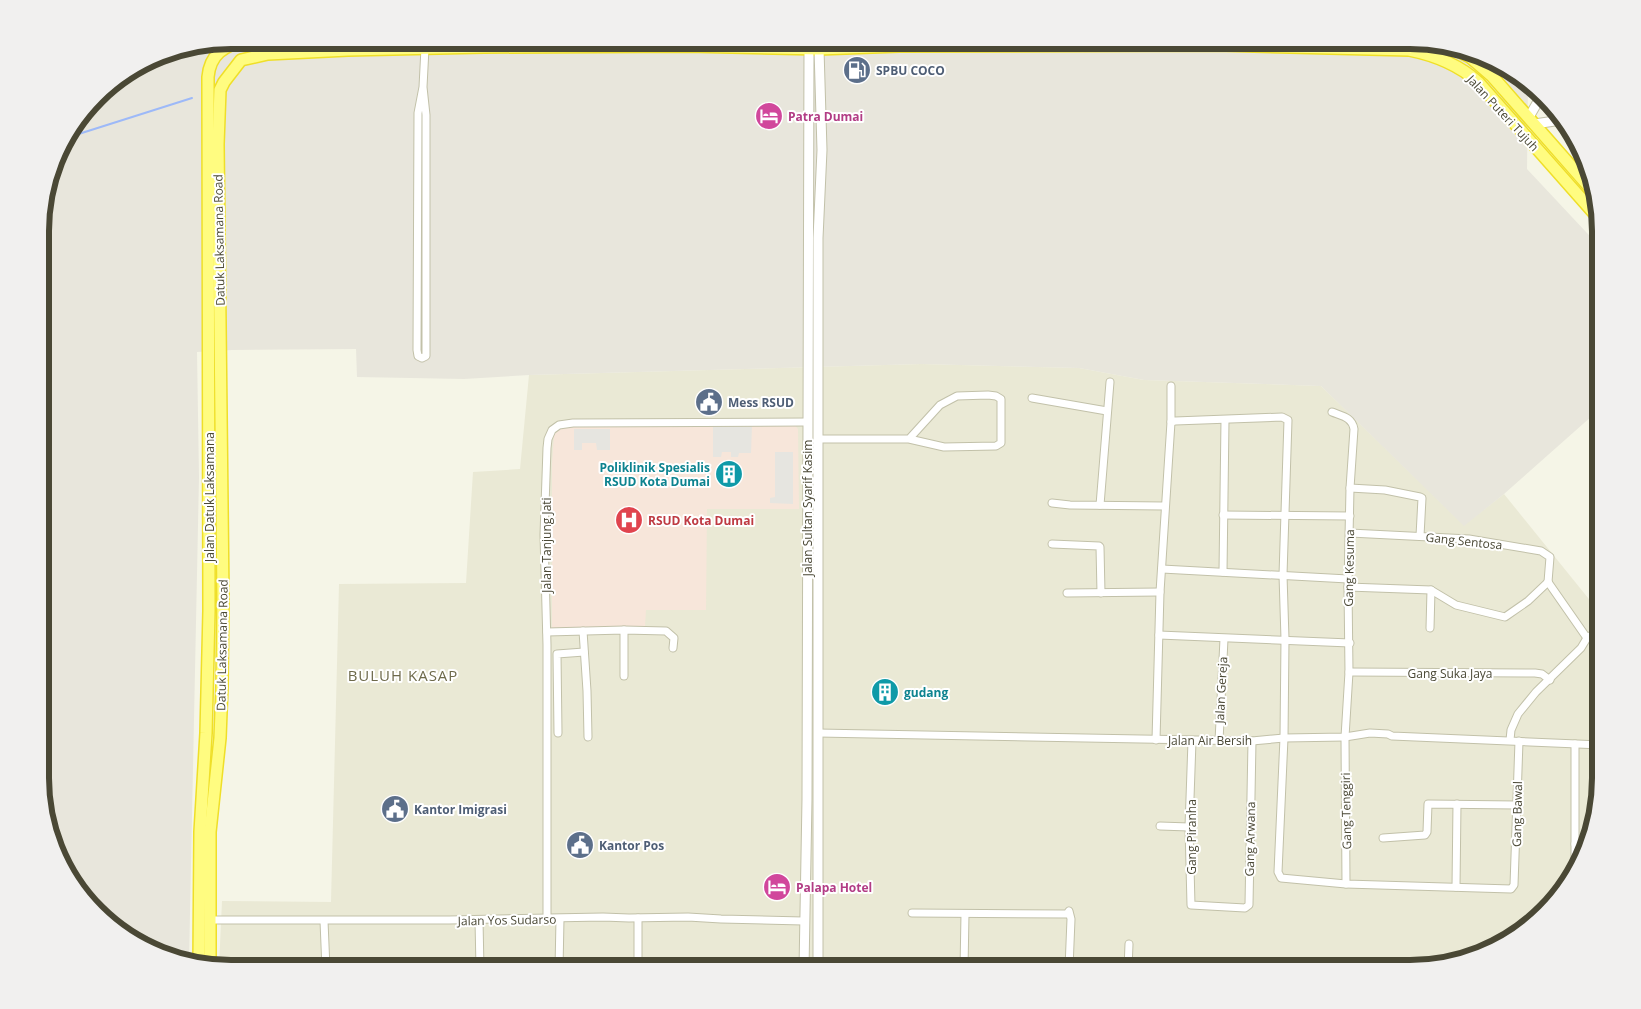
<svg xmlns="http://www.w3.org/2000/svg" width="1641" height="1009" font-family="'Open Sans',sans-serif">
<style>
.residential{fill:#eae9d5}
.industrial{fill:#e8e6dc}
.medical{fill:#f7e6da}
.parking{fill:#e6e5e0}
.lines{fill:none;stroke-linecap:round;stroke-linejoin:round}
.stream{stroke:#9db9f8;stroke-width:2}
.minor-casing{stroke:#c2c1a9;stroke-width:9}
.tertiary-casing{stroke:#c2c1a9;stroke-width:11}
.trunk-casing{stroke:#efdf28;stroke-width:14}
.minor{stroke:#fff;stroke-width:7}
.tertiary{stroke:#fff;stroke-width:9}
.trunk{stroke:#fffc80;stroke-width:11}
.labels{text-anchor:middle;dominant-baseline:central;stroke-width:4;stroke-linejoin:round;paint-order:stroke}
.service-label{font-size:12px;font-weight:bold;fill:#4e5e75;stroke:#fff;text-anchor:start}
.street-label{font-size:12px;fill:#4a4835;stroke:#fff}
.hotel-label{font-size:12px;font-weight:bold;fill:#b23c85;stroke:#fff;text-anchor:start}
.culture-label{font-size:12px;font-weight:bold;fill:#0d838f;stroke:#fff;text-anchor:end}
.health-label{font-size:12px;font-weight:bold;fill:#be3a42;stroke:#fff;text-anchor:start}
.quarter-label{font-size:15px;letter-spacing:1px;fill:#6e6a4b;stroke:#fff}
.rim{fill:none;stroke:#4a4835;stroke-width:6}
</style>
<rect width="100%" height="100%" fill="#f5f5e7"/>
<polygon class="residential" points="921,364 1079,368 1144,380 1321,386 1464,525 1504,494 1601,614 1601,790 1591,839 1569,884 1505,944 1422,969 231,969 219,967 222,901 331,902 339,584 466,583 473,472 520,469 529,375"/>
<polygon class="industrial" points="231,40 1410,40 1460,47 1516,72 1528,85 1527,169 1601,248 1601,408 1504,494 1464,526 1321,386 1144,380 1079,368 921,364 529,375 464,379 357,377 356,349 232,350 197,352 199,477 189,962 170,959 125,937 72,884 42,803 42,206 60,146 105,88 158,54"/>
<polygon class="medical" points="793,423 798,429 799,509 707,509 706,610 646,610 645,626 552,628 552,464 554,434 564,427"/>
<g class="parking">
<polygon points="713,425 752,425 751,453 739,453 738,457 731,457 731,452 722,452 721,457 713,457"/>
<polygon points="574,429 610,429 610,450 597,450 596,443 582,443 582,450 574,450"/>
<polygon points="775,452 793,452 793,504 770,503 770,498 775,497"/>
</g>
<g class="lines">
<g class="stream">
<polyline points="1511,70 1533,91"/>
<polyline points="66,138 192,98"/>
</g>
<g class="minor-casing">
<g id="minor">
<polyline points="423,87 426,115 426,356 422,358 418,356 417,350 418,113 423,87 425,48"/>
<polyline points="1032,398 1107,411"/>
<path d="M1332 412C1342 416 1352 417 1354 429L1350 488 1348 587 1349 672 1345 737 1346 884"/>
<polyline points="1171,422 1175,421 1282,417 1288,420 1283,575 1285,639 1284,738 1278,872 1281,878 1346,884 1511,889 1514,885 1519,741"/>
<polyline points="818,439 909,439 944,447 996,446 1001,443 1001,399 996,396 988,395 957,396 940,405 909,439"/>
<polyline points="1350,488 1385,490 1420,497 1422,498 1420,536"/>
<polyline points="1052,503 1070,505 1164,506"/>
<polyline points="1100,505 1110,382"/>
<polyline points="1223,515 1350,516"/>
<polyline points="1350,533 1469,539 1541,551 1550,557 1548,582"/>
<polyline points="1052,544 1099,546 1100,547 1101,593"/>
<polyline points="1162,569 1348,579"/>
<polyline points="1223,572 1225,420"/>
<polyline points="1548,582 1587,638"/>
<polyline points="1348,587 1431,590 1456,605 1505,617 1528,601 1548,582"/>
<polyline points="1067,593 1160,592"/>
<polyline points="1430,628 1431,590"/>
<polyline points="624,630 624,676"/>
<polyline points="583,631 587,691 588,737"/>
<polyline points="547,632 624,630 666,631 674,638 673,648"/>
<polyline points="1159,635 1350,643"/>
<polyline points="1349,672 1535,673 1542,674 1550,680"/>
<polyline points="558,733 557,654 584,652"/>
<polyline points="818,733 1252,741 1284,738 1345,737 1370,733 1388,734 1392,736 1601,745"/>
<polyline points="1156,740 1160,592 1171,422 1171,386"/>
<polyline points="1510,740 1511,730 1518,714 1536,692 1581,648 1587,638 1601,629"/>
<polyline points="1192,741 1189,827 1191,905 1245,908 1249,905 1252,741"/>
<polyline points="1219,741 1224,639"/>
<polyline points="1160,826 1189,827"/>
<polyline points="1383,838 1425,835 1427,832 1428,804 1516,805"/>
<polyline points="1575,844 1588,845"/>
<polyline points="1575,871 1575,744"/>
<polyline points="1456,887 1457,804"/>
<polyline points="912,913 1067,914 1069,911 1071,919 1069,968"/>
<polyline points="547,918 547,645 544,535 547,448 548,439 552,430 559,425 573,423 807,422"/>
<polyline points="210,920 449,920 603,917 629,918 688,917 721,919 803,921"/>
<polyline points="479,920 480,969"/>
<polyline points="324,921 326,969"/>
<polyline points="818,965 830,965"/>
<polyline points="833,965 1069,966"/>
<polyline points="559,969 560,919"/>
<polyline points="638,969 638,918"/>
<polyline points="964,969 965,914"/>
<polyline points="1128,969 1129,944"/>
</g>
</g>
<g class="tertiary-casing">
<g id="tertiary">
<polyline points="1529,117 1540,98"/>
<polyline points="1535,124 1561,120"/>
<polyline points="804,969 807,799 809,48"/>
<polyline points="818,969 818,238 822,150 819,49"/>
</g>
</g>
<g class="trunk-casing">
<g id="trunk">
<polyline points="1444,44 1470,57 1492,76 1592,190"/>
<path d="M199 964 200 832 206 733 209 611 208 77C210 54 224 46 245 40"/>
<path d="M210 966V832L220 738 222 686 223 596 218 144 220 90 224 82 241 60 268 54 348 50 484 47 688 46 819 49 899 46 1217 45 1409 50C1434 55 1459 65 1478 82L1601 221"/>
</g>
</g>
<use href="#minor" class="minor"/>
<use href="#tertiary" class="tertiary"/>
<use href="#trunk" class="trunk"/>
</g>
<defs>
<g id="fuel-disc" transform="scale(1.4375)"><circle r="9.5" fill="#5c6f8a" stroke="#fff"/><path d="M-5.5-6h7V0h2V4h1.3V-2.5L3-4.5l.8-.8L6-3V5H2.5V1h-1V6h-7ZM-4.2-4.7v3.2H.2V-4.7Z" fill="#fff"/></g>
<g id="hotel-disc" transform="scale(1.4375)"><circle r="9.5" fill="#d1479c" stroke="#fff"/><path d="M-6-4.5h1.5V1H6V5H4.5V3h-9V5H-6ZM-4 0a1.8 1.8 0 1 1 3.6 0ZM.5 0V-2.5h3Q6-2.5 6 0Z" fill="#fff"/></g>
<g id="civic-disc" transform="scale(1.4375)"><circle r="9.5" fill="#5c6f8a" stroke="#fff"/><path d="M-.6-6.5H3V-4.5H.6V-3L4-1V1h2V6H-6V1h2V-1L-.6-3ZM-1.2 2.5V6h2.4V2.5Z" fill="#fff"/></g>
<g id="building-disc" transform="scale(1.4375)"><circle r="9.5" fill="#0f9aa8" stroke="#fff"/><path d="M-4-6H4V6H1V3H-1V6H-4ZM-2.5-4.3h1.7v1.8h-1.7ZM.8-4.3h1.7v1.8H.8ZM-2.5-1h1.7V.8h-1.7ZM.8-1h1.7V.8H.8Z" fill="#fff"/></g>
<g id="hospital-disc" transform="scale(1.4375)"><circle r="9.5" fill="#e0444e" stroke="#fff"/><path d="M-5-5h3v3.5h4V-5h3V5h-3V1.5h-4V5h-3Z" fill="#fff"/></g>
</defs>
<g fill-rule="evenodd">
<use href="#fuel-disc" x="857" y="70"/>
<use href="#hotel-disc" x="769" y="116"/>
<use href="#civic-disc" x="709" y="402"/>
<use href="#building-disc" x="729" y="474"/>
<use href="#hospital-disc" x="629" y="520"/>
<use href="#building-disc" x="885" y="692"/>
<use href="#civic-disc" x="395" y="809"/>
<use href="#civic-disc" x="580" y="845"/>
<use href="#hotel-disc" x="777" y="887"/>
</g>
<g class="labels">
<g class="service-label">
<text x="876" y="70">SPBU COCO</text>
<text x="728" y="402">Mess RSUD</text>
<text x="414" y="809">Kantor Imigrasi</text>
<text x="599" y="845">Kantor Pos</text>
</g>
<g class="street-label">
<text transform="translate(1503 113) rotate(47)">Jalan Puteri Tujuh</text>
<text transform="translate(219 240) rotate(-91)">Datuk Laksamana Road</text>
<text transform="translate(209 497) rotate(-90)">Jalan Datuk Laksamana</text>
<text transform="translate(807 508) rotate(-90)">Jalan Sultan Syarif Kasim</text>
<text transform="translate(1464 541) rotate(6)">Gang Sentosa</text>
<text transform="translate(546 545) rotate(-90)">Jalan Tanjung Jati</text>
<text transform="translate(1349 568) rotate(-89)">Gang Kesuma</text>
<text transform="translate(222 645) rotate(-89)">Datuk Laksamana Road</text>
<text x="1450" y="673">Gang Suka Jaya</text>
<text transform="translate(1221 690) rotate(-87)">Jalan Gereja</text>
<text x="1210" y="740">Jalan Air Bersih</text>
<text transform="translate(1346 811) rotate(-91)">Gang Tenggiri</text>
<text transform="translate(1517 814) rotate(-89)">Gang Bawal</text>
<text transform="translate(1191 837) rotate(-90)">Gang Piranha</text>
<text transform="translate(1250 839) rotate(-89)">Gang Arwana</text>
<text transform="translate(507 920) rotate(-1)">Jalan Yos Sudarso</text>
</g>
<g class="hotel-label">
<text x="788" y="116">Patra Dumai</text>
<text x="796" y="887">Palapa Hotel</text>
</g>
<g class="culture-label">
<text x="710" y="467">Poliklinik Spesialis<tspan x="710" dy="14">RSUD Kota Dumai</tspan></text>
<text x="904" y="692" text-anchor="start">gudang</text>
</g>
<g class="health-label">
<text x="648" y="520">RSUD Kota Dumai</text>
</g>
<g class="quarter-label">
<text x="403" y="675">BULUH KASAP</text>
</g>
</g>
<path d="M0 0H1641V1009H0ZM231 49H1410A182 182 0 0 1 1592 231V778A182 182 0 0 1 1410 960H231A182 182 0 0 1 49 778V231A182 182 0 0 1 231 49Z" fill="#f1f0ef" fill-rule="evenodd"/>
<path class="rim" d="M231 49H1410A182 182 0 0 1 1592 231V778A182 182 0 0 1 1410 960H231A182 182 0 0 1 49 778V231A182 182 0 0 1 231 49Z"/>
</svg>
